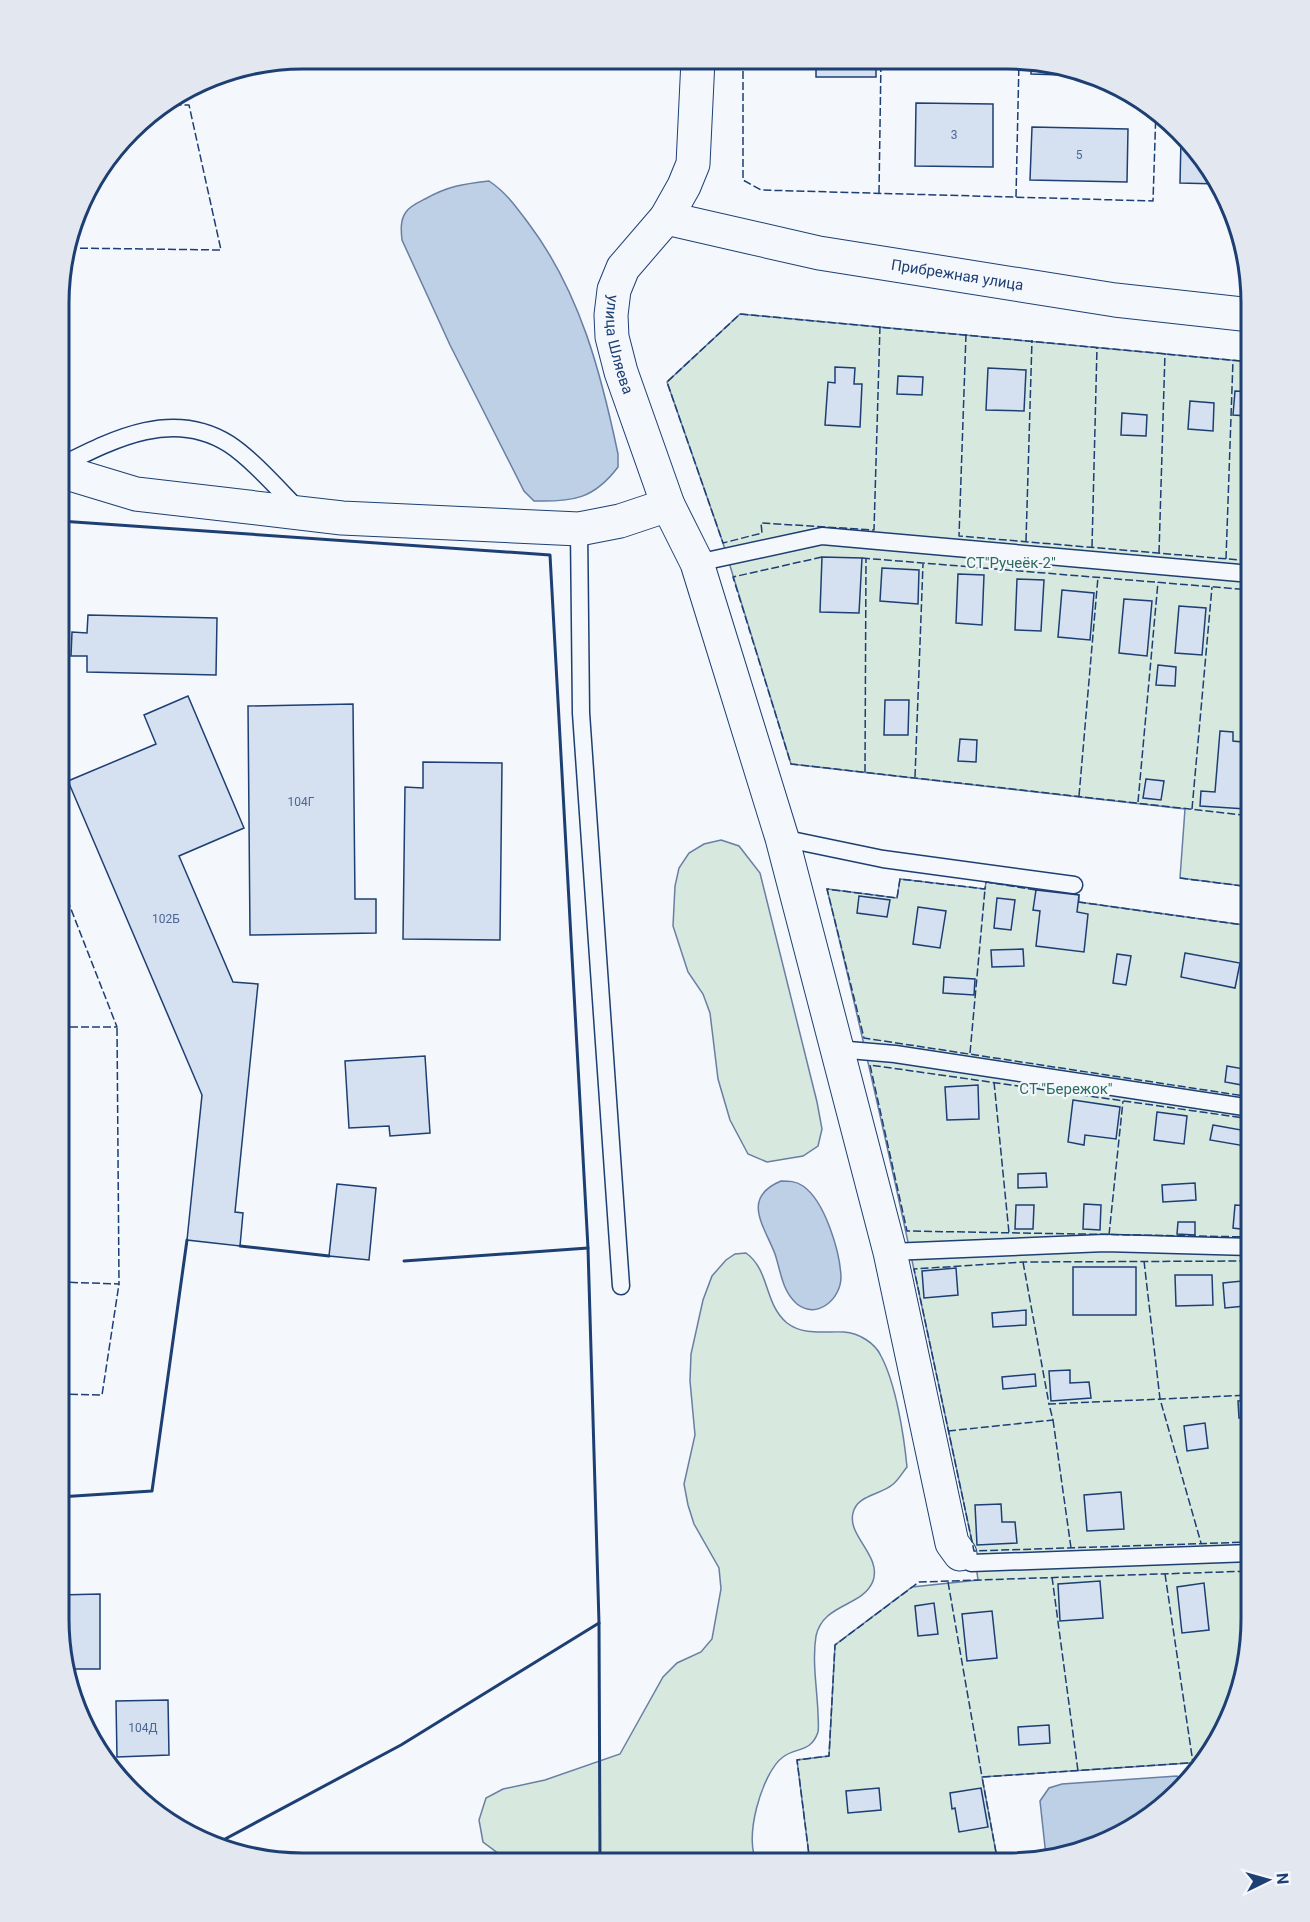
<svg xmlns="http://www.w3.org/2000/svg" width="1310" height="1922" font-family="Roboto,sans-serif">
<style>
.green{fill:#d7e8df;stroke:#687fa3;stroke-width:1.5}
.water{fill:#bed0e5;stroke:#687fa3;stroke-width:1.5}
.building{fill:#d5e0f0;stroke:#1d3f73;stroke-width:1.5}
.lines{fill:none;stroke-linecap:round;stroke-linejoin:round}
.lane-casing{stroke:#1d3f73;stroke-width:19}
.street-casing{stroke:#1d3f73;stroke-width:35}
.lane{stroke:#f4f7fb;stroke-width:16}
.street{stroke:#f4f7fb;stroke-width:33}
.fence{stroke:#1d3f73;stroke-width:1.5;stroke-dasharray:8 3;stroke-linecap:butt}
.wall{stroke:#1d3f73;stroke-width:3}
.labels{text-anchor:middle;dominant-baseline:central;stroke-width:4.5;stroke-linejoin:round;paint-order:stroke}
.number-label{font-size:12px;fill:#4b6792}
.street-label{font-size:15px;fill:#1d3f73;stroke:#f4f7fb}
.park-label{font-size:15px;fill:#2c6c60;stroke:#f4f7fb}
.rim{fill:none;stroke:#1d3f73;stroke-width:3}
</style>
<rect width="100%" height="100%" fill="#f4f7fb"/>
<g class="green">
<polygon points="740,314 1251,362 1251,887 1180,878 1185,809 791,764 723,543 667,382"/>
<polygon points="721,840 739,846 760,873 817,1102 822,1129 818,1146 803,1156 767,1162 748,1154 730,1120 718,1079 710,1013 703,994 688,972 673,926 675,886 679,868 689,853 704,844"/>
<path d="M900 879 985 889 986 882 1079 895V902L1251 926V1635L1238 1698 1204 1762 982 1777 998 1863H810L797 1760 829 1756 835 1645 912 1587 978 1580 974 1551C927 1330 881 1109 827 889L897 898Z"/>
<path d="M746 1253C770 1270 764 1304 787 1323 804 1336 825 1331 844 1332 859 1333 875 1343 881 1356 896 1384 904 1436 907 1467 902 1473 898 1481 892 1485 880 1495 857 1495 853 1513 847 1536 882 1556 873 1581 863 1607 823 1603 816 1636 812 1661 817 1688 818 1713 818 1719 819 1727 818 1732 811 1753 796 1747 783 1757 762 1772 742 1842 758 1863L516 1862 502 1856 483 1842 479 1820 486 1798 503 1789 545 1780 620 1754 663 1677 677 1663 701 1652 712 1639 721 1589 719 1568 694 1524 688 1505 684 1484 695 1435 690 1381 691 1354 703 1300 712 1276 726 1260 735 1254Z"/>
</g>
<g class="water">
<path d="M489 181C507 193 517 208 529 224 580 292 601 373 618 454V467C594 499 573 502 534 501L524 491 450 345 402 240C401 231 400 220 406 212 410 206 419 202 425 199 448 186 463 184 489 181Z"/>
<path d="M781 1181C789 1181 796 1181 803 1186 825 1201 840 1252 841 1277 841 1299 817 1320 797 1304 782 1291 781 1272 775 1254 765 1227 740 1198 781 1181Z"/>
<polygon points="1177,1776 1186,1783 1156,1813 1101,1845 1046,1856 1040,1801 1049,1788 1062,1784"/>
</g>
<g class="building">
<rect x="816" y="60" width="60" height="17"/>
<rect x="995" y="61" width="18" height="3"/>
<polygon points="1031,61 1039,61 1062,67 1062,75 1031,74"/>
<polygon points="916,103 993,104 993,167 915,166"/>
<polygon points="1032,127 1128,129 1127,182 1030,180"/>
<polygon points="1181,139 1186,139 1201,155 1218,184 1180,183"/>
<polygon points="835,367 855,368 854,384 862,384 860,427 825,425 828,382 835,383"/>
<polygon points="988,368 1026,370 1024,411 986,410"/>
<polygon points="898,376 923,377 922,395 897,394"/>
<polygon points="1235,391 1251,392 1251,428 1246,428 1247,416 1233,415"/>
<polygon points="1190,401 1214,403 1213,431 1188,429"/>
<polygon points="1122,413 1147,415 1146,436 1121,435"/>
<polygon points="1248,534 1251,534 1251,551 1247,551"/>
<polygon points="822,557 862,558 859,613 820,612"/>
<polygon points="882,568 919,570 918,604 880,601"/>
<polygon points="958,574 984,575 982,625 956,623"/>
<polygon points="1017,579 1044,580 1041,631 1015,630"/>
<polygon points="1062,590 1094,593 1090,640 1058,637"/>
<polygon points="1124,599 1152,601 1147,656 1119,653"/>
<polygon points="1179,606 1206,608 1202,655 1175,653"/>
<polygon points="88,615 217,618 216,675 87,672 87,656 71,656 72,632 87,633"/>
<polygon points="1246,615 1251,615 1251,638 1244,637"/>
<polygon points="1158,665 1176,667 1175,686 1156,685"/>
<polygon points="188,696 244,828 179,856 233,982 258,984 235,1212 243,1213 240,1246 187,1240 202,1095 68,781 156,744 144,715"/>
<polygon points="885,700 909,700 908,735 884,735"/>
<polygon points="353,704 355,899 376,899 376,933 250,935 248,706"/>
<polygon points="1220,731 1233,732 1233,741 1251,743 1246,809 1200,806 1201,791 1215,792"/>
<polygon points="960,739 977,740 976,762 958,761"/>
<polygon points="423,762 502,763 500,940 403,939 405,787 423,788"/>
<polygon points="1146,779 1164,781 1161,800 1143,798"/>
<polygon points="1036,890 1079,895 1077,912 1088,914 1084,952 1036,946 1040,911 1033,910"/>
<polygon points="859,896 890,900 887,917 857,913"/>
<polygon points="997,898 1015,900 1011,930 994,928"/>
<polygon points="918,907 946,911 940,948 913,944"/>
<polygon points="1023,949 1024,966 992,967 991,950"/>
<polygon points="1185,953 1240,963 1235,988 1181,977"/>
<polygon points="1117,954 1131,956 1126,985 1113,983"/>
<polygon points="944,977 975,979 974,995 943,993"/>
<polygon points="425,1056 430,1133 390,1136 389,1126 349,1128 345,1061"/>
<polygon points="1227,1066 1244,1069 1242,1085 1225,1082"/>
<polygon points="978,1085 979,1119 947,1120 945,1087"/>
<polygon points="1073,1100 1120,1107 1116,1139 1085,1135 1084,1145 1068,1142"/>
<polygon points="1157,1112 1187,1116 1184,1144 1154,1140"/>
<polygon points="1213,1125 1247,1131 1245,1146 1210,1140"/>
<polygon points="1046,1173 1047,1187 1018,1188 1018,1174"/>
<polygon points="1195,1183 1196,1200 1163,1202 1162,1185"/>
<polygon points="337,1184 376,1188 369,1260 329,1256"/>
<polygon points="1084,1204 1101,1205 1100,1230 1083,1229"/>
<polygon points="1016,1205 1034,1205 1033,1229 1015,1229"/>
<polygon points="1235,1205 1250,1206 1248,1230 1233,1228"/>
<polygon points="1178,1222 1195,1222 1195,1235 1177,1234"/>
<rect x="1073" y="1267" width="63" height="48"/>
<polygon points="956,1268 958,1295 924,1298 922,1271"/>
<polygon points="1175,1275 1212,1275 1213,1305 1176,1306"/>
<polygon points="1242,1281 1245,1306 1225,1308 1223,1283"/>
<polygon points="1026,1310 1026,1325 993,1327 992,1313"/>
<polygon points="1070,1370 1070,1383 1089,1382 1091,1398 1051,1401 1049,1371"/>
<polygon points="1035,1374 1036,1386 1003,1389 1002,1377"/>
<polygon points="59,1399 60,1446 59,1446"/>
<polygon points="1251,1400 1251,1417 1239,1418 1238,1401"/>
<polygon points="1205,1423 1208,1448 1187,1451 1184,1426"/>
<polygon points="1121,1492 1124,1529 1087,1531 1084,1495"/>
<rect x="1246" y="1497" width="5" height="14"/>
<polygon points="1001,1504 1002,1522 1015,1522 1017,1543 977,1545 975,1505"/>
<polygon points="1100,1581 1103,1618 1060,1621 1058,1584"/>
<polygon points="1204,1583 1209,1630 1182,1633 1177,1587"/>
<polygon points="100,1594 100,1669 69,1669 58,1619 59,1595"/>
<polygon points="934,1603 938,1634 918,1636 915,1606"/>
<polygon points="992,1611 997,1658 967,1661 962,1614"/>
<polygon points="168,1700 169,1755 117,1757 116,1701"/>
<polygon points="1049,1725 1050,1743 1019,1745 1018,1727"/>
<polygon points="879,1788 881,1810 848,1813 846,1791"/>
<polygon points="981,1788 988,1827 959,1832 955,1808 952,1809 950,1793"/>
</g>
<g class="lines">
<g class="lane-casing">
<g id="lane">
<path d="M60 466C112 440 172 408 229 444 252 459 279 490 299 510"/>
<polyline points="579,529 581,713 621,1286"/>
<polyline points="697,563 822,536 1251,574"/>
<polyline points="782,838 883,859 1074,885"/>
<polyline points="837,1049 895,1054 1251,1108"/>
<polyline points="890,1252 1105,1243 1251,1247"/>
<polyline points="960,1554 971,1563 1251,1553"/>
</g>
</g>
<g class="street-casing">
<g id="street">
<path id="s1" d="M698 60 693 164 684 186 666 218 623 268 614 290 611 315 612 337 621 372 668 505 697 563 782 838 890 1252 952 1543 960 1554"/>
<path id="s2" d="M666 218 819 253 1115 300 1251 315"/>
<polyline points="60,471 136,494 342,518 579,529 620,521 668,505"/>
</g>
</g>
<use href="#lane" class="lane"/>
<use href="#street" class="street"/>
<g class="fence">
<polyline points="743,60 743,180 761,190 1153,201 1156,109"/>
<polyline points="879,193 881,60"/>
<polyline points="1016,197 1019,61"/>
<polyline points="69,248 221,250 189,105 167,105"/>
<polyline points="880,326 874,530 761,523 762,533 723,543 667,382 740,314 1251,362"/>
<polyline points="966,334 959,536 1251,561"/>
<polyline points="1026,541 1032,340"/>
<polyline points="1092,547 1097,347"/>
<polyline points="1159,553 1165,353"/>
<polyline points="822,557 733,577 791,764 1251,816"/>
<polyline points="862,558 1251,590"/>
<polyline points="1226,559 1233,360"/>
<polyline points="865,772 866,558"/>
<polyline points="915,777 923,564"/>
<polyline points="1079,796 1098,577"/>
<polyline points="1138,802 1158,582"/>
<polyline points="1192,809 1212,587"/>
<polyline points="1249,815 1251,781"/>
<polyline points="1180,878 1251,887"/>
<polyline points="1036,890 986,882 985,889 900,879 897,898 827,889 864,1038 1251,1097"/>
<polyline points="1078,902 1251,926"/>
<polyline points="59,1027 117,1027 60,881"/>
<polyline points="970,1053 985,889"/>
<polyline points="994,1082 1009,1233"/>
<polyline points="1109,1235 1123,1101"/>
<polyline points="1251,1237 907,1231 870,1065 1251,1119"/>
<polyline points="1144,1261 1160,1399 1201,1543"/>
<polyline points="1023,1262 1049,1404"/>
<polyline points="59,1282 119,1284 117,1027"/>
<polyline points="59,1394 102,1395 119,1284"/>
<polyline points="1053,1420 1071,1548"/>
<polyline points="948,1431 1053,1420 1049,1404 1251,1395"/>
<polyline points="1251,1542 974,1551 914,1269 1023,1262 1251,1261"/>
<polyline points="1165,1574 1193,1763"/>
<polyline points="1052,1577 1078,1771"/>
<polyline points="948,1582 982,1777"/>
<polyline points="810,1863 797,1760 829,1756 835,1645 919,1582 1251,1571"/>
<polyline points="998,1863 982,1777 1204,1762"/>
</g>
<g class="wall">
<polyline points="60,521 550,555 588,1248 599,1623 600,1862"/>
<polyline points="60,763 68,781"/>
<polyline points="240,1246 329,1256"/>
<polyline points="404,1261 588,1248"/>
<polyline points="59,1497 152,1491 187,1240"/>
<polyline points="73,1691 77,1691 76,1705"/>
<polyline points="212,1846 401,1745 599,1623"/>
</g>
</g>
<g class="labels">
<g class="number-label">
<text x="954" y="135">3</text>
<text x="1079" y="155">5</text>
<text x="301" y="802">104Г</text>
<text x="166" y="919">102Б</text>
<text x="143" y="1728">104Д</text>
</g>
<g class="street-label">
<text stroke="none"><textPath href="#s2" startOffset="297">Прибрежная улица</textPath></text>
<text stroke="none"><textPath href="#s1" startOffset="310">улица Шляева</textPath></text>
</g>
<g class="park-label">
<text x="1011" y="563">СТ"Ручеёк-2"</text>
<text x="1066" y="1089">СТ "Бережок"</text>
</g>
</g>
<path d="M0 0H1310V1922H0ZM303 69H1007A234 234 0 0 1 1241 303V1619A234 234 0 0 1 1007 1853H303A234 234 0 0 1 69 1619V303A234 234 0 0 1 303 69Z" fill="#e3e8f0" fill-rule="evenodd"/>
<path class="rim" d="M303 69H1007A234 234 0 0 1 1241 303V1619A234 234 0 0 1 1007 1853H303A234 234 0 0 1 69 1619V303A234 234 0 0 1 303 69Z"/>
<g transform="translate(1268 1880) rotate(85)" stroke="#f4f7fb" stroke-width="4.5" paint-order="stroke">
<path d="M0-4.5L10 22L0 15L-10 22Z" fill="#1d3f73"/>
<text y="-9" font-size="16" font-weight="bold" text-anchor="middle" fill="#1d3f73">N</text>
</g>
</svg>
